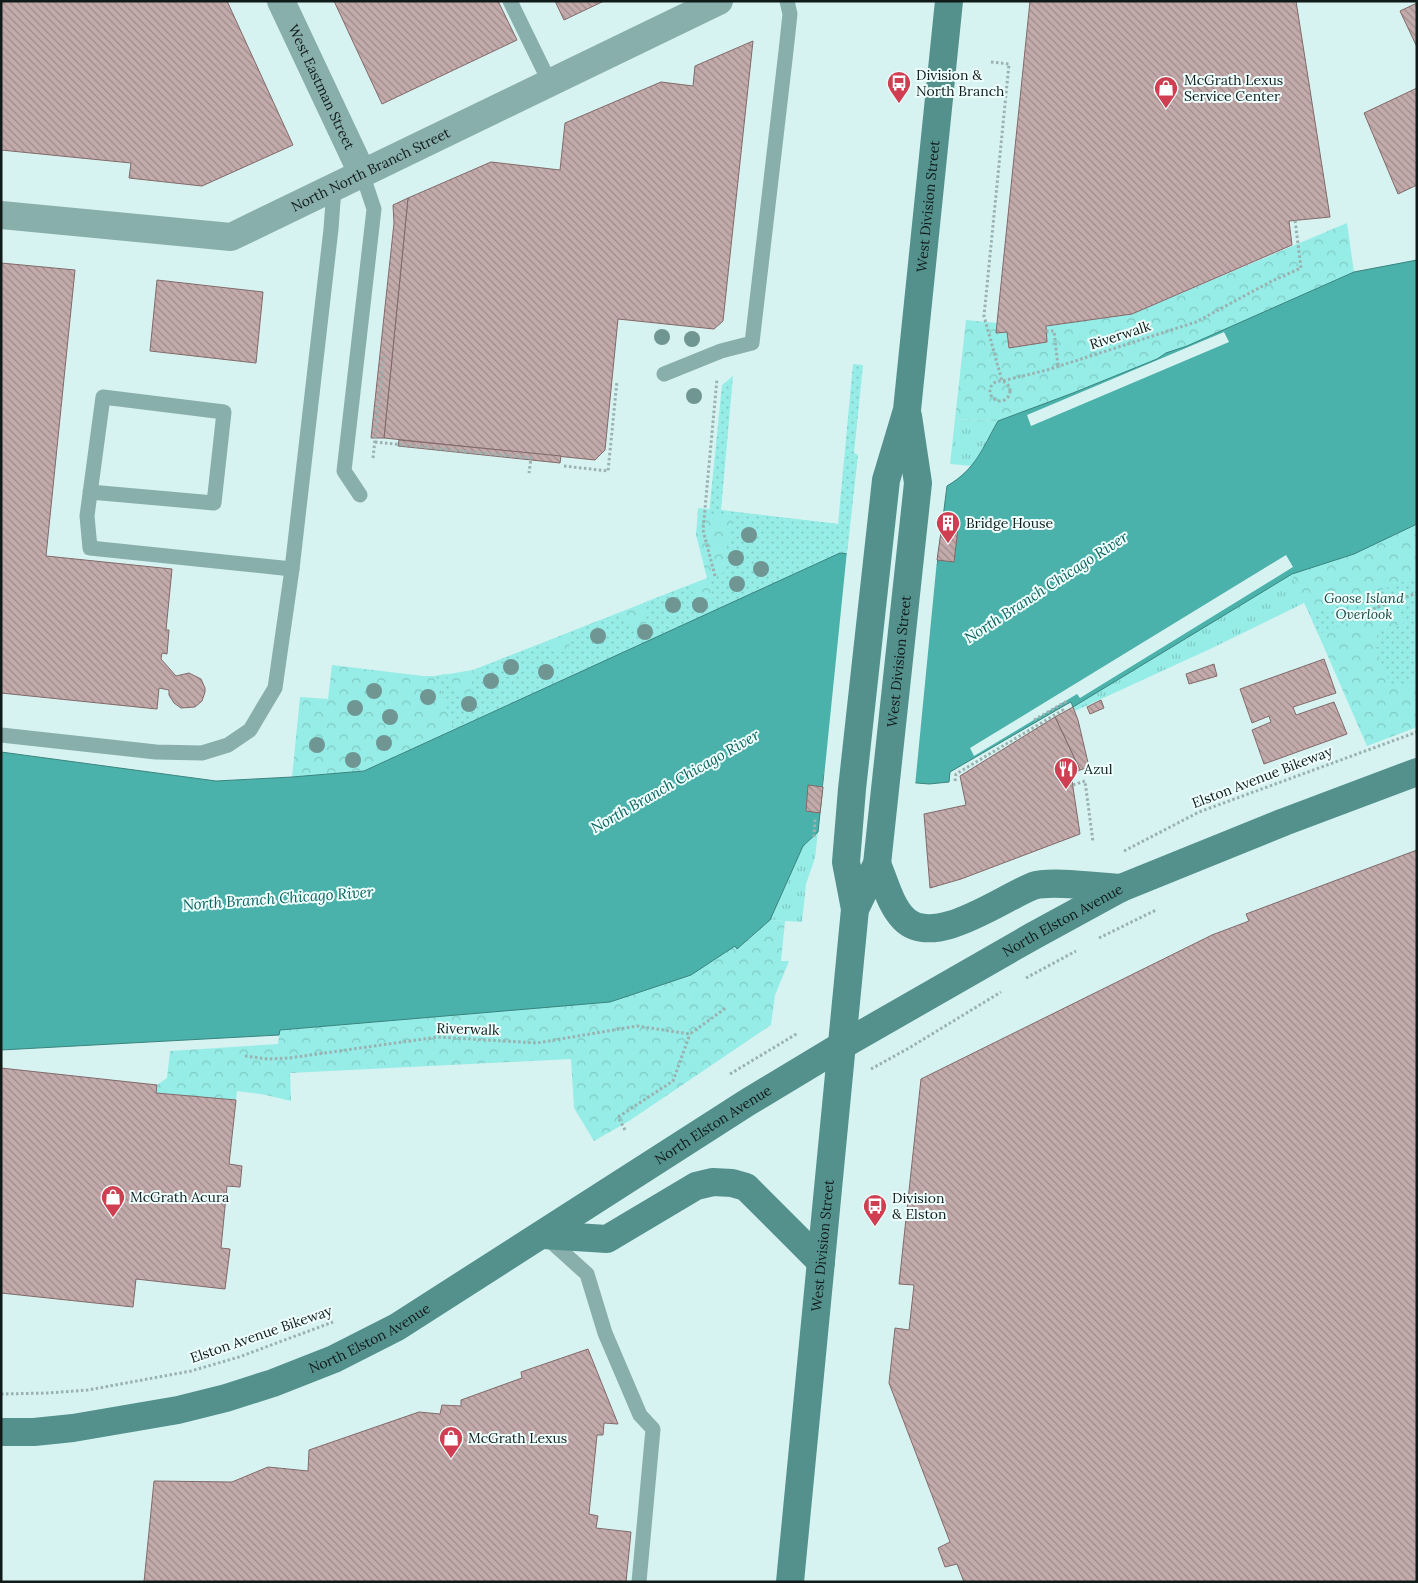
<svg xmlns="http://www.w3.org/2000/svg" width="1418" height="1583" font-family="Lora,serif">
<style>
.grass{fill:url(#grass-tufts)}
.park{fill:url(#park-crowns)}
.garden{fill:url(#garden-dots)}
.water{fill:#4bb1ab;stroke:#39847f}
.pier{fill:#d7f3f1}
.building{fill:url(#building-back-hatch);stroke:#816a6a}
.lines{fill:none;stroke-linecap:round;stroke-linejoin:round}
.path{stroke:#9ab1af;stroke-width:3;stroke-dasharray:2.5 2.5;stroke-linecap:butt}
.service{stroke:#88afac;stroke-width:15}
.minor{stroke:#88afac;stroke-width:28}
.secondary{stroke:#54918d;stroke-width:28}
.tree{fill:#709693}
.labels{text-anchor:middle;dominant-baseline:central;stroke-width:4;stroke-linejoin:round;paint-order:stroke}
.poi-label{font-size:14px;fill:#101a19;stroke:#edfefc;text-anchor:start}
.street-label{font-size:14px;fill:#101a19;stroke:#edfefc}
.park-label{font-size:14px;font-style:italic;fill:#1b4946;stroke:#edfefc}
.water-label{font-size:15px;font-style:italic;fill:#0a625e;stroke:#edfefc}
</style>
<defs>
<pattern id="grass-tufts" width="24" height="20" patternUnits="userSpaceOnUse" patternTransform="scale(1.25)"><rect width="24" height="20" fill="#96ece6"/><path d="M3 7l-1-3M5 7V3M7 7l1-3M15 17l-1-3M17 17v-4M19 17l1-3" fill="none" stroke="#80cac5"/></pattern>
<pattern id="park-crowns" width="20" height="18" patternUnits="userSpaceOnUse" patternTransform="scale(1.25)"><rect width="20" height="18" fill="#96ece6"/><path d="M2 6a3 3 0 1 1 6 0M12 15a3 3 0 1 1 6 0" fill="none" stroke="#80cac5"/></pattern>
<pattern id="garden-dots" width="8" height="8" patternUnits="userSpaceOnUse" patternTransform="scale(1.25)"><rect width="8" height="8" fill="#96ece6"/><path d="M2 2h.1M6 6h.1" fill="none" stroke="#80cac5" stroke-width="1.8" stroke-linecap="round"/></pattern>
<pattern id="building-back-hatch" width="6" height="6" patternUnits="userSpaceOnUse" patternTransform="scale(1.25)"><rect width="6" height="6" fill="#c4abab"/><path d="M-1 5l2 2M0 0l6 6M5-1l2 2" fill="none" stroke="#9e8a8a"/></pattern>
</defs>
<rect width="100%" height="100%" fill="#d7f3f1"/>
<g class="grass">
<polygon points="955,419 998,421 973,466 950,464"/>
<polygon points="1417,524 1310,615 1304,603 1210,649 1075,711 1073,707 1292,574 1354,554"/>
<polygon points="818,832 815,858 806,884 802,922 770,920 803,846"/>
</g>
<g class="park">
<polygon points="1347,223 1354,272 1187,346 1166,353 1157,359 1073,393 998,421 955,419 966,320 997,323 996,333 1007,332 1009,348 1047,342 1046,326 1132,314"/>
<polygon points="698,508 838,524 847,554 840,553 364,771 292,777 300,697 328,699 332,665 423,676 436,676 473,670 707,578 696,535"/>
<polygon points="1417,524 1417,727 1367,746 1292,574 1354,554"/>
<polygon points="770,920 785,921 781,961 789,961 775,995 771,1025 629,1121 594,1141 574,1108 571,1059 290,1073 291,1101 266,1095 237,1091 236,1100 156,1093 157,1085 167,1078 170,1051 278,1044 280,1030 735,945 737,949"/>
</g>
<g class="garden">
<path d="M853 364 863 365 854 453 858 455 847 554 840 553 454 729 436 676 445 674 452 684 455 694C462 698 466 695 471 691L473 670 545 643 555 653H560L568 649 570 644 568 633 620 613C628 620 636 636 646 623L643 603 687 586C697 594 695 602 710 597L712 591 707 578 723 573 732 517 709 514 722 385 733 376 721 510 838 524Z"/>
<polygon points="1417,577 1417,680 1392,688 1375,648 1382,645 1377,632 1404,623 1397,606 1318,634 1310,615"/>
</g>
<path class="water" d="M1417 260V524L1354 554 1292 574 1073 707 1071 702 1067 704 950 772 949 782 929 784 824 775 818 832 803 846 770 920 737 949 735 946 691 975 610 1002 280 1030 279 1035 1 1050V752L216 781 292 777 364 771 840 553 937 565 947 486C976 469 982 449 998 421L1073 393 1157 359 1166 353 1187 346 1354 272Z"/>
<g class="pier">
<polygon points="1224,332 1229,342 1031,426 1027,415"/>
<polygon points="847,551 935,562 935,560 937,560 915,786 826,777 825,787 823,787"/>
<polygon points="1286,555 1293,567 1080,698 1077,694 974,756 970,748"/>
</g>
<g class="building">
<polygon points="1,1 227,1 293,145 202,186 129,178 131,163 1,150"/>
<polygon points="334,1 498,1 517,40 382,104"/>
<polygon points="555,1 604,1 564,20"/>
<polygon points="1030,1 1296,1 1330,217 1289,221 1292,245 1132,314 1046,326 1047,342 1009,348 1007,332 996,333"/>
<polygon points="1417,3 1417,47 1400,11"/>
<polygon points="753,41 723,321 714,329 618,319 605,450 595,460 384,438 408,198 491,162 560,170 565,123 661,82 693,86 695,66"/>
<polygon points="1417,88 1417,185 1398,194 1364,113"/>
<polygon points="408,198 384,438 371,438 394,223 393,205"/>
<polygon points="1,263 75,270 46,556 172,569 166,630 169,630 167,654 162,653 161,659 176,676 189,673 201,679 205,688 205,692 202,701 195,707 181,708 174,703 169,695 169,690 159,688 157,709 1,693"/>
<polygon points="157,280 263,292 256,363 150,351"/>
<polygon points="399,440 561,456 560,463 398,446"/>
<polygon points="942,525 958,528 954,562 937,560"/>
<polygon points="1324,659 1336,693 1293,707 1296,715 1334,702 1347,734 1264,764 1252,730 1271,722 1269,716 1252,723 1240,689"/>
<polygon points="1214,664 1217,676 1189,684 1186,674"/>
<polygon points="1101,700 1104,708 1090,714 1087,707"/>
<polygon points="1073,707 1078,720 1089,767 1080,770 1055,717"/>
<polygon points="1055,717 1080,770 1071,774 1080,834 961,879 930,888 924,814 966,805 960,776"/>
<polygon points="808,785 823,787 820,813 806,811"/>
<polygon points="1417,850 1417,1582 964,1582 957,1564 945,1567 938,1548 950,1542 889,1383 895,1328 909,1330 914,1285 899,1284 921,1079 1212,935 1249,921 1246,914"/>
<polygon points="1,1068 157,1085 156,1093 236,1100 229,1164 242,1166 240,1187 227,1186 221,1248 230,1249 225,1289 136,1279 133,1307 1,1293"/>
<polygon points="588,1349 618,1424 604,1423 603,1435 597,1435 589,1514 598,1516 596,1528 631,1532 626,1582 144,1582 154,1481 232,1482 268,1467 308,1471 309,1450 419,1412 440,1414 442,1405 461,1406 461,1400 522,1378 521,1372"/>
</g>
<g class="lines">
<g class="path">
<polyline points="991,62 1009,64 984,316 1002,381 1047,370 1196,322 1272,281 1301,268 1295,220"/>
<polyline points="1046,331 1054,331 1058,366"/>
<circle cx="1000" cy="391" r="10"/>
<polyline points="375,442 531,458 529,473"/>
<polyline points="373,458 384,354"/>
<polyline points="564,466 608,471 617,381"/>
<polyline points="715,576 703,530 717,379"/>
<polyline points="1345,619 1417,593"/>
<polyline points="1034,720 1065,702 1067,704"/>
<polyline points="955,781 956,774 1063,710 1064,712"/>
<polyline points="1073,785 1085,781 1093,842"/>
<polyline points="814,837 815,818"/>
<polyline points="1124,851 1199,812 1417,732"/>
<polyline points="1099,938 1156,910"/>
<polyline points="1026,978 1076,951"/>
<polyline points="245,1056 268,1059 289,1058 438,1037 537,1043 637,1026 690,1034 727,1007"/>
<polyline points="871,1069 909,1048 1001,992"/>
<polyline points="730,1074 798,1033"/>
<polyline points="625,1130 618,1117 673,1081 690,1034"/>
<polyline points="1,1394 48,1393 88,1390 191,1371 239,1357 333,1322"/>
</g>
<g class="service">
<polyline points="510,1 550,83"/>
<polyline points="664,374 721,351 752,343 786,51 790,14 787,1"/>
<polyline points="90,492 214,503 224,412 103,397 87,516 90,548 292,569"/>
<polyline points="360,495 344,471 374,209 362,173"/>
<polyline points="1,735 156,752 202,753 228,745 250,730 275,688 292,569 331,229 334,188"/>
<polyline points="546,1237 587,1274 605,1333 640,1415 653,1429 639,1582"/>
</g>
<g class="minor">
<path id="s1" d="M281 1 362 173"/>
<path id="s2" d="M1 215 231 237 719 1"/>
</g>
<g class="secondary">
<path d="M877 864C885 882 890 905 904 919 934 949 1002 898 1033 886 1050 880 1101 887 1121 888"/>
<path id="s3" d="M855 909 877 864 918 483 908 416"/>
<polyline points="543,1235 607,1239 696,1186 713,1182 732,1183 746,1187 821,1262"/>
<path id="s4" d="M1 1432H34L73 1428 178 1410 226 1398 273 1383 334 1359 397 1327 748 1102 841 1046 1033 936 1121 888 1284 822 1417 772"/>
<path id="s5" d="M790 1582 855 909 846 862 852 789 886 480 907 410 949 1"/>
</g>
</g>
<g class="tree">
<circle cx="662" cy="337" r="8"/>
<circle cx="692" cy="339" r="8"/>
<circle cx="694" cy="396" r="8"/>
<circle cx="749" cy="535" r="8"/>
<circle cx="736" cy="558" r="8"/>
<circle cx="761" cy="569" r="8"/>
<circle cx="737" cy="584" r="8"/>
<circle cx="673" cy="605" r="8"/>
<circle cx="700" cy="605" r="8"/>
<circle cx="645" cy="632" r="8"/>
<circle cx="598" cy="636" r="8"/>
<circle cx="511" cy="667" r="8"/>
<circle cx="546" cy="672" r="8"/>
<circle cx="491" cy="681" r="8"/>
<circle cx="374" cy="691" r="8"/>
<circle cx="428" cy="697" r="8"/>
<circle cx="469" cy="704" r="8"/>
<circle cx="355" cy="708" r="8"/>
<circle cx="390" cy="717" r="8"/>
<circle cx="384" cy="743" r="8"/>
<circle cx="317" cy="745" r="8"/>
<circle cx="353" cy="760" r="8"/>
</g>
<defs>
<g id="bus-pin" transform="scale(1.25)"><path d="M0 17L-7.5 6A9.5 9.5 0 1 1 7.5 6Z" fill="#cf3f51" stroke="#edfefc"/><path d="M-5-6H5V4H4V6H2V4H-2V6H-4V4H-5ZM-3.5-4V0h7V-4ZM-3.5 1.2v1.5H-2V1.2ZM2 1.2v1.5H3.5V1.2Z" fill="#fff"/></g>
<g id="shop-pin" transform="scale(1.25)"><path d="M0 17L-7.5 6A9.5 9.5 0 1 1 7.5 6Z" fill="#cf3f51" stroke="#edfefc"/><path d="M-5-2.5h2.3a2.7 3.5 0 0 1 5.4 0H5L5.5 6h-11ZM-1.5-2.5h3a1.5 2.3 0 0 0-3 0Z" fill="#fff"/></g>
<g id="building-pin" transform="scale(1.25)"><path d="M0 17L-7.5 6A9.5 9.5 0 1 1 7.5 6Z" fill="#cf3f51" stroke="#edfefc"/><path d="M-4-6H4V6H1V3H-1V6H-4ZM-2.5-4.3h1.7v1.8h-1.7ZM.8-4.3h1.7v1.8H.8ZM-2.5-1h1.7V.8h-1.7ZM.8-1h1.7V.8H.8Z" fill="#fff"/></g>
<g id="restaurant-pin" transform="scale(1.25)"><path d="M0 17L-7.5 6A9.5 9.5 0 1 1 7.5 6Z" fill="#cf3f51" stroke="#edfefc"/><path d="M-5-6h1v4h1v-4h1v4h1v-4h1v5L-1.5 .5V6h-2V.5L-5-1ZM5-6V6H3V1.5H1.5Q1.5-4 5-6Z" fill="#fff"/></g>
</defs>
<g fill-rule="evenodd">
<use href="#bus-pin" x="899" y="83"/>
<use href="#shop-pin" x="1166" y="88"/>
<use href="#building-pin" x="948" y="523"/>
<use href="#restaurant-pin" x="1066" y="769"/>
<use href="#shop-pin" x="113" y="1197"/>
<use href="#bus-pin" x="875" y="1206"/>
<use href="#shop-pin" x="451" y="1438"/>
</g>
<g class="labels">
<g class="poi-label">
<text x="916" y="75">Division &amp;<tspan x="916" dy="16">North Branch</tspan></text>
<text x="1184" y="80">McGrath Lexus<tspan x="1184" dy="16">Service Center</tspan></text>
<text x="966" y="523">Bridge House</text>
<text x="1084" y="769">Azul</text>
<text x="130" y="1197">McGrath Acura</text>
<text x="892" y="1198">Division<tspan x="892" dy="16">&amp; Elston</tspan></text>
<text x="468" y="1438">McGrath Lexus</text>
</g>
<g class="street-label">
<text stroke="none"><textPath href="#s1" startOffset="95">West Eastman Street</textPath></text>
<text stroke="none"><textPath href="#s2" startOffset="386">North North Branch Street</textPath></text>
<text stroke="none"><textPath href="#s5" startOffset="1386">West Division Street</textPath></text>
<text transform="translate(1120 335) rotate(-18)">Riverwalk</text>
<text stroke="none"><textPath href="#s3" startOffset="254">West Division Street</textPath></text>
<text transform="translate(1262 777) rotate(-21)">Elston Avenue Bikeway</text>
<text stroke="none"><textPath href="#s4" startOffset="1194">North Elston Avenue</textPath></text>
<text transform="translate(468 1029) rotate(2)">Riverwalk</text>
<text stroke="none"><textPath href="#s4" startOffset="789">North Elston Avenue</textPath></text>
<text stroke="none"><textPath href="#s5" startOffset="338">West Division Street</textPath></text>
<text transform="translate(261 1334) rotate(-19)">Elston Avenue Bikeway</text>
<text stroke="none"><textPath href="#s4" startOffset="384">North Elston Avenue</textPath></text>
</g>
<g class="park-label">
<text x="1364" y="598">Goose Island<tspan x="1364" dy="16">Overlook</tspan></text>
</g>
<g class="water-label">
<text transform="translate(1046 587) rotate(-33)">North Branch Chicago River</text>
<text transform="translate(675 781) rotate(-30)">North Branch Chicago River</text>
<text transform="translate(278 898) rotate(-4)">North Branch Chicago River</text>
</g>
</g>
<rect width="1418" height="1583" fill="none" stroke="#101a19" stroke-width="5"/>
</svg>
